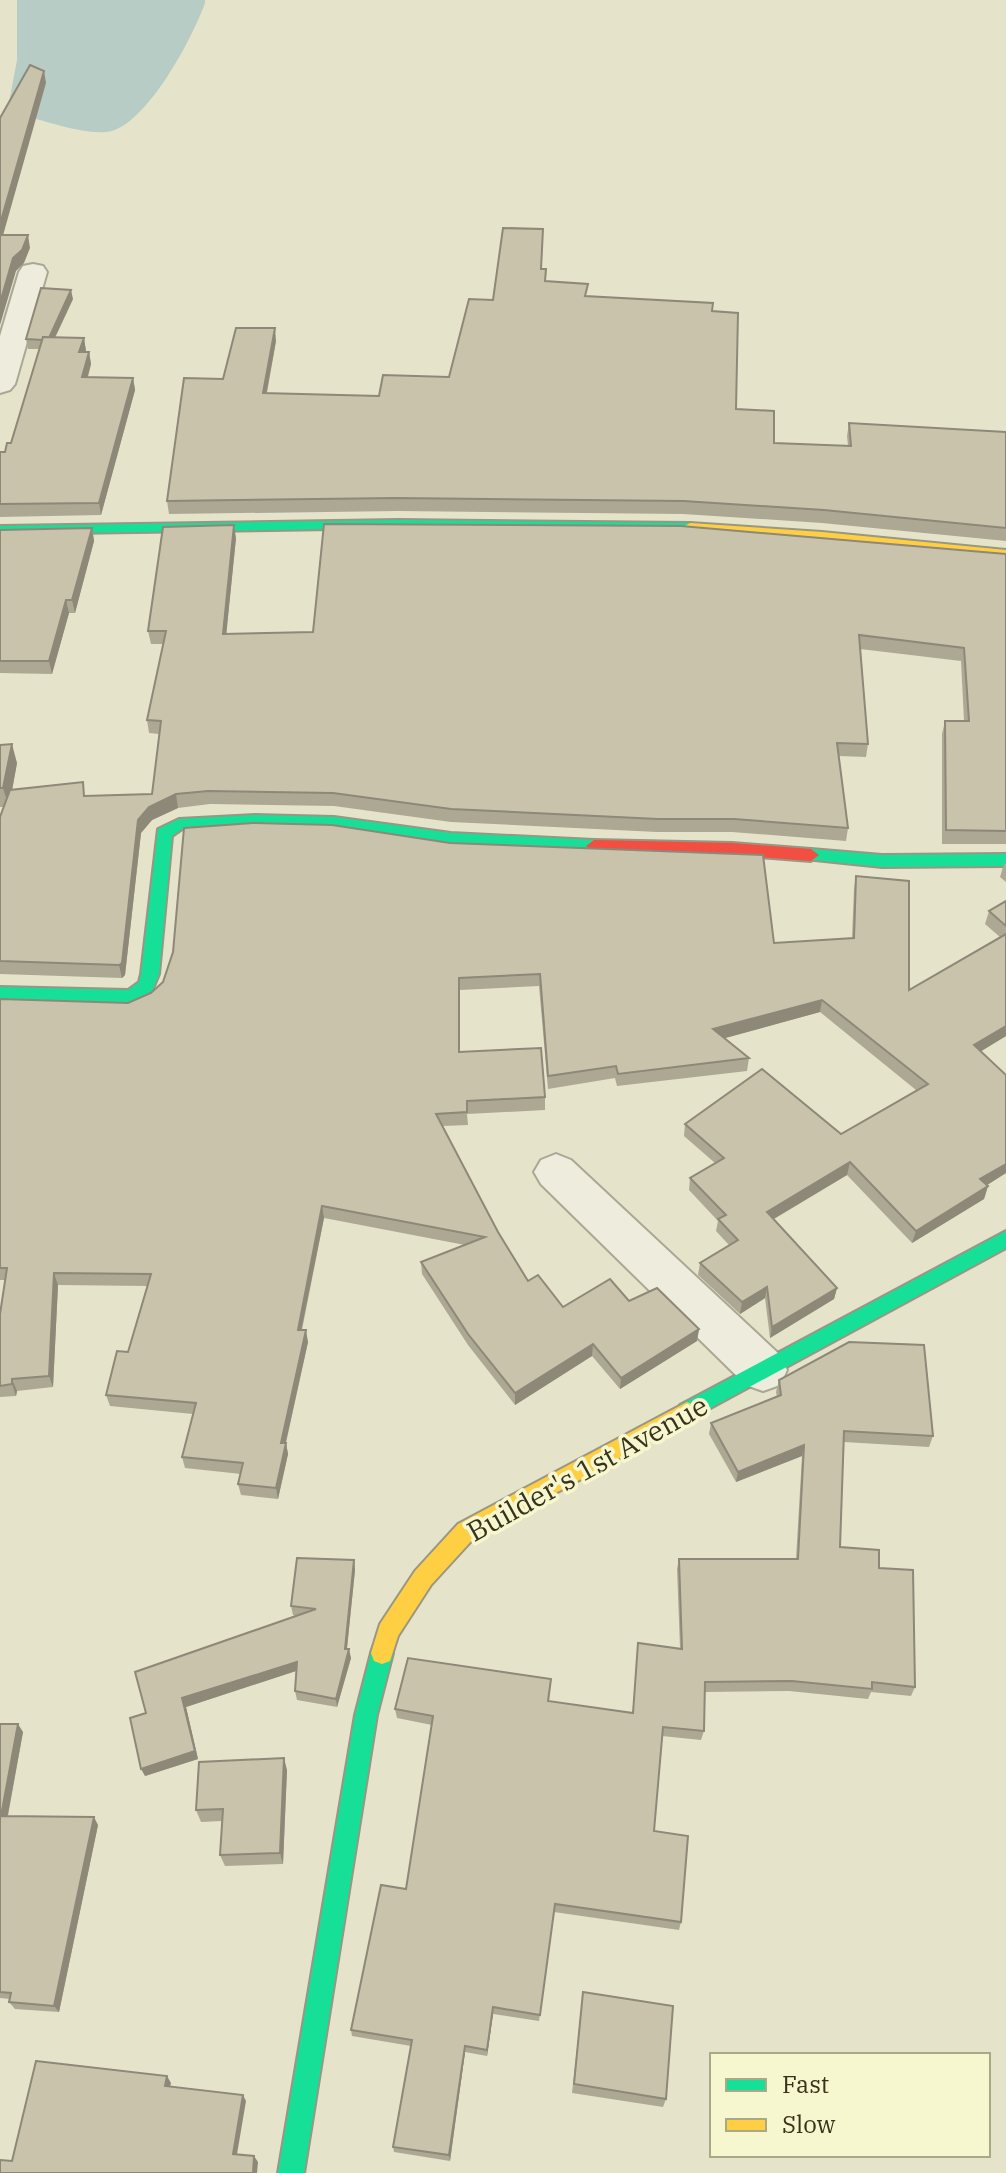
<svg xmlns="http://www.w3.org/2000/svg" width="1006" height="2173" font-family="'IBM Plex Serif',serif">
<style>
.water{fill:#b6ccc4}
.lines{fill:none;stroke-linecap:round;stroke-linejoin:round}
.street-casing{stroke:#aaa894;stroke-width:4}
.fast-casing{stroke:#999684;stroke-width:4}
.slow-casing{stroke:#999684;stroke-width:4}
.jam-casing{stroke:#999684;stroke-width:4}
.street{fill:#edecdd;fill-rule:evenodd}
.fast{fill:#16e098;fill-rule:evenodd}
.slow{fill:#ffcf43;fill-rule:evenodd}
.jam{fill:#f24e42;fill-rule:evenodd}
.wall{fill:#ada893}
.shaded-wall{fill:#8d8878}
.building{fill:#c9c3ab;stroke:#8d8878;stroke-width:2}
.labels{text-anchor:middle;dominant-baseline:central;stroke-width:7;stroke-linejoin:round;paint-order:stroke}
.near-street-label{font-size:28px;fill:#38321c;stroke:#f7f7cf}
</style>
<rect width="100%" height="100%" fill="#e5e4ca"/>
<path class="water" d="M17 0H205V3C193 37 145 129 106 132 80 134 47 121 21 115L8 108 17 60Z"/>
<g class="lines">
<g class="street-casing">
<g id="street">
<polygon points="33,264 43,266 47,272 15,384 10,390 0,393 0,336 19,272 23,266"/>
<polygon points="556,1154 571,1160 780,1355 787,1370 780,1385 763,1391 746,1385 541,1184 534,1172 541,1160"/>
</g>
</g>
<g class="fast-casing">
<g id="fast">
<polygon points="398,520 690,523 697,527 690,531 398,528 0,534 0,526"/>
<polygon points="255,815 334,817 451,833 594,840 602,846 594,852 451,845 334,827 255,825 182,829 172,836 159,974 152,991 131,1003 0,999 0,987 128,990 139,982 141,974 158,829 179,819"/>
<polygon points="811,849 882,855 1006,854 1006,866 882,867 805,859 803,855"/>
<polygon points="1006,1231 1006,1248 694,1417 687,1420 680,1417 677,1411 680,1405"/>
<polygon points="382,1642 390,1645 393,1653 377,1715 304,2173 278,2173 355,1715 371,1653 374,1645"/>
</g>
</g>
<g class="slow-casing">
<g id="slow">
<polygon points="690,523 822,532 1006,550 1006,558 685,530 683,527"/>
<polygon points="687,1402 694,1405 697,1411 694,1417 474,1538 431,1585 398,1636 390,1661 382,1664 374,1661 371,1653 380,1624 415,1571 458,1524"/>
</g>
</g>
<g class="jam-casing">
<polygon id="jam" points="594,840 732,843 811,849 819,855 811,861 732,855 594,852 586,846"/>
</g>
<use href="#street" class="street"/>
<use href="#fast" class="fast"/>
<use href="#slow" class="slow"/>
<use href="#jam" class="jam"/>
</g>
<g class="wall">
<polygon points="543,242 541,269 546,269 546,281 587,296 712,311 736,409 774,443 848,446 847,436 849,423 1006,432 1006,541 822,523 683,514 398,511 169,514 167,501 223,379 276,341 267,393 379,396 449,377 493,300"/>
<polygon points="73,299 55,338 84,338 86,352 89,352 91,364 88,377 133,378 135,390 101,515 0,517 0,452 5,452 11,443 40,349 28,349 26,339"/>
<polygon points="92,528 94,541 75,613 69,613 52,674 0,673 0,530"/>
<polygon points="236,538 226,634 313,632 1006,554 1006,844 942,844 942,734 945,721 964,721 961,661 860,649 868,744 866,757 839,756 848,828 846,841 732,832 657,832 451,822 334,806 210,804 178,808 152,820 141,833 125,975 122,978 0,974 0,817 4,807 0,807 0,745 17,763 12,790 86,796 152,794 159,734 149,733 147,720 163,644 151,644 148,631"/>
<polygon points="1006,863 1006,882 1000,877 1004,864"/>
<polygon points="856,876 909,990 1000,937 985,924 989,911 1006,901 1006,1036 981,1051 1006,1173 987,1185 988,1186 984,1199 912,1243 847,1175 774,1219 837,1288 834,1299 770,1338 765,1298 740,1314 698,1275 700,1263 729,1245 716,1231 718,1221 689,1190 690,1178 715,1163 684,1136 685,1124 841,1134 916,1090 820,1012 724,1038 749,1058 747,1071 617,1086 615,1078 548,1089 539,986 460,990 460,1052 545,1097 545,1110 467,1114 468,1125 443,1126 498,1232 528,1281 563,1307 629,1301 699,1329 697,1341 620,1389 592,1356 515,1405 468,1345 422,1274 421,1262 465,1245 324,1218 302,1330 308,1342 286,1443 288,1454 278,1499 241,1495 238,1484 241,1474 185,1468 182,1457 193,1414 110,1406 106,1395 128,1352 147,1286 58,1285 53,1387 17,1391 16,1396 0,1397 0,1314 5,1280 0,1280 0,999 128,1003 774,943 852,938 854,889"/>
<polygon points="779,1380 933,1436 929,1447 844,1442 840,1547 879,1568 915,1687 911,1696 871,1692 868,1699 789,1691 705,1692 704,1731 701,1740 662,1736 654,1831 681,1922 679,1930 554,1912 539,2021 493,2014 487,2056 465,2052 450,2161 394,2152 393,2147 411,2046 352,2036 351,2030 406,1889 432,1725 397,1718 395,1709 551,1679 549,1701 632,1713 680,1648 677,1569 679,1559 796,1559 802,1456 736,1482 709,1434 711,1423 777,1397 776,1392"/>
<polygon points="354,1560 355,1570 347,1649 351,1658 337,1707 297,1700 295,1691 296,1671 186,1707 198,1759 145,1776 146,1713 296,1616 293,1615 291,1606"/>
<polygon points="0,1724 23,1732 8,1816 98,1825 59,2012 15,2009 9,2002 10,1999 0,1998"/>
<polygon points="287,1770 283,1864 225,1866 220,1855 222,1821 201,1822 196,1810"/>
<polygon points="583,1992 666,2099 663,2107 572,2093"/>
</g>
<g class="shaded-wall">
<polygon points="44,71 46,83 0,246 0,224"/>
<polygon points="28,235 30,248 24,263 16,271 0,325 0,303 13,258"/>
<polygon points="71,290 73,299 49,350 48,340"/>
<polygon points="275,328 276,341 264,406 263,393"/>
<polygon points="84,338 86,351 81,364 79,352"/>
<polygon points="89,352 91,364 84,389 82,377"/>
<polygon points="133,378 135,390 101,515 99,503"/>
<polygon points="234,525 236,538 225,647 223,634"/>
<polygon points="92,528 94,541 75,613 72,600"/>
<polygon points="66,600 69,613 52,674 49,661"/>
<polygon points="12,744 17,763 9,807 3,788"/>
<polygon points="176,794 178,808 152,820 141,833 125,975 122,978 119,965 138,820 149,807"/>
<polygon points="822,1000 820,1012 711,1042 713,1029"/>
<polygon points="1006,1026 1006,1036 970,1058 974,1045"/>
<polygon points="850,1162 847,1175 765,1224 767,1212"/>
<polygon points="1006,1164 1006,1173 976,1192 980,1179"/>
<polygon points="988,1186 984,1199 912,1243 916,1231"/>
<polygon points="322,1206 324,1218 299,1341 298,1330"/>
<polygon points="54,1273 58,1285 53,1387 49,1376"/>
<polygon points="767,1287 765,1298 740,1314 742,1302"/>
<polygon points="837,1288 834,1299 770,1338 772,1327"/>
<polygon points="699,1329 697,1341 620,1389 621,1378"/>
<polygon points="306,1330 308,1342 284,1450 286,1443 288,1454 278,1499 276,1488 281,1443"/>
<polygon points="593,1344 592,1356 515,1405 515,1393"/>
<polygon points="12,1379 17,1391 16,1396 12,1384"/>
<polygon points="804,1445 802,1456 736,1482 738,1472"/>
<polygon points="354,1560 355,1570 346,1657 345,1649"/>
<polygon points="349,1649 351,1658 337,1707 336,1699"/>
<polygon points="297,1662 299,1670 186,1707 198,1759 145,1776 141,1769 182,1698"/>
<polygon points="18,1724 23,1732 6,1824 1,1816"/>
<polygon points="284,1758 287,1770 283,1864 280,1853"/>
<polygon points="94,1817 98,1825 59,2012 54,2006"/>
<polygon points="493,2007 493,2014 487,2056 487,2050"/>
<polygon points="465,2046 465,2052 450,2161 449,2155"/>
<polygon points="167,2076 171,2083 169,2092 165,2086"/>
<polygon points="243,2095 246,2101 236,2160 233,2154"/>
<polygon points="254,2156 258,2162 257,2173 253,2173"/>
</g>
<g class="building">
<polygon points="30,65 44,71 0,224 0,118"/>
<polygon points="503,228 543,229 541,269 546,269 545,281 588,284 585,296 713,303 712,311 738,313 736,409 774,411 774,443 851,446 849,423 1006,432 1006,528 824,510 684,501 397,498 167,501 184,378 223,379 236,328 275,328 263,393 379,396 383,375 449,377 469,299 493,300"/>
<polygon points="0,235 28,235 22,250 13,258 0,303"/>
<polygon points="41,288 71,290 49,338 43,337 43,340 26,339"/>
<polygon points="43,337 84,338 79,352 89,352 82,377 133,378 99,503 0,504 0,452 5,452 7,443 11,443"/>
<polygon points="324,524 681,526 1006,554 1006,831 946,830 945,721 969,721 964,648 859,635 868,744 837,743 848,828 734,819 658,819 451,809 333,793 208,791 176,794 149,807 138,820 122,963 119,965 0,961 0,817 10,790 83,782 84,796 152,794 161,721 147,720 166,631 148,631 163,527 234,525 223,634 313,632"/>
<polygon points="92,528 72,600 66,600 49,661 0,661 0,530"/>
<polygon points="12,744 3,788 0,788 0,745"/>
<polygon points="253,823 332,825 450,843 763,855 774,943 854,938 856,876 909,881 909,990 1006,934 1006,1026 974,1045 1006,1075 1006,1164 980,1179 988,1186 916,1231 850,1162 767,1212 837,1288 772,1327 767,1287 742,1302 700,1263 738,1240 718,1219 726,1215 690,1178 724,1158 685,1124 762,1069 841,1134 928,1084 822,1000 713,1029 749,1058 618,1074 616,1066 548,1076 540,974 459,978 459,1052 541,1048 545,1097 467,1101 467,1112 436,1114 498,1232 528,1281 538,1275 563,1307 610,1279 629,1301 657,1288 699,1329 621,1378 593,1344 515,1393 468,1334 421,1262 485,1237 322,1206 298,1330 306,1330 281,1443 286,1443 276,1488 238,1484 243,1463 182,1457 196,1403 106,1395 117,1351 128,1352 151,1274 54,1273 49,1376 12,1379 12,1384 0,1386 0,1314 7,1268 0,1268 0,999 128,1003 151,993 163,982 173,952 184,828"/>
<polygon points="1006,901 1006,926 989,911"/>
<polygon points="849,1342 924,1345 933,1436 844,1431 840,1547 879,1550 879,1568 913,1570 915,1687 872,1682 872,1689 792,1681 705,1682 704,1731 663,1727 654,1831 688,1836 681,1922 555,1904 540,2015 493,2007 487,2050 465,2046 449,2155 393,2147 412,2040 351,2030 381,1885 406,1889 433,1716 395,1709 408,1658 551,1679 548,1701 633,1713 638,1643 682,1649 679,1559 798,1559 804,1445 738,1472 711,1423 781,1395 779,1380"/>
<polygon points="297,1558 354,1560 345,1649 349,1649 336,1699 295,1691 297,1662 182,1698 195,1751 141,1769 130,1718 146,1713 135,1672 316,1609 291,1606"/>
<polygon points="0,1724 18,1724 1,1816 94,1817 54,2006 9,2002 11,1993 0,1992"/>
<polygon points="284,1758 280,1853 220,1855 223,1809 196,1810 199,1762"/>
<polygon points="583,1992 673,2006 666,2099 574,2084"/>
<polygon points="36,2061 167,2076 165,2086 243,2095 233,2154 254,2156 253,2173 0,2173 0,2160 12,2161"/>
</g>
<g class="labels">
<g class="near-street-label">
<text transform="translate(587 1468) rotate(-29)">Builder's 1st Avenue</text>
</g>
</g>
<rect x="710" y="2053" width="280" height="104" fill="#f7f7cf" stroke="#aba887" stroke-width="2"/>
<rect x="726" y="2079" width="40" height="12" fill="#16e098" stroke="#aba887" stroke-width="2"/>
<text x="782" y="2093" font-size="24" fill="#38321c">Fast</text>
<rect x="726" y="2119" width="40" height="12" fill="#ffcf43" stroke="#aba887" stroke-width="2"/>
<text x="782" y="2133" font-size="24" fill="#38321c">Slow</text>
</svg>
